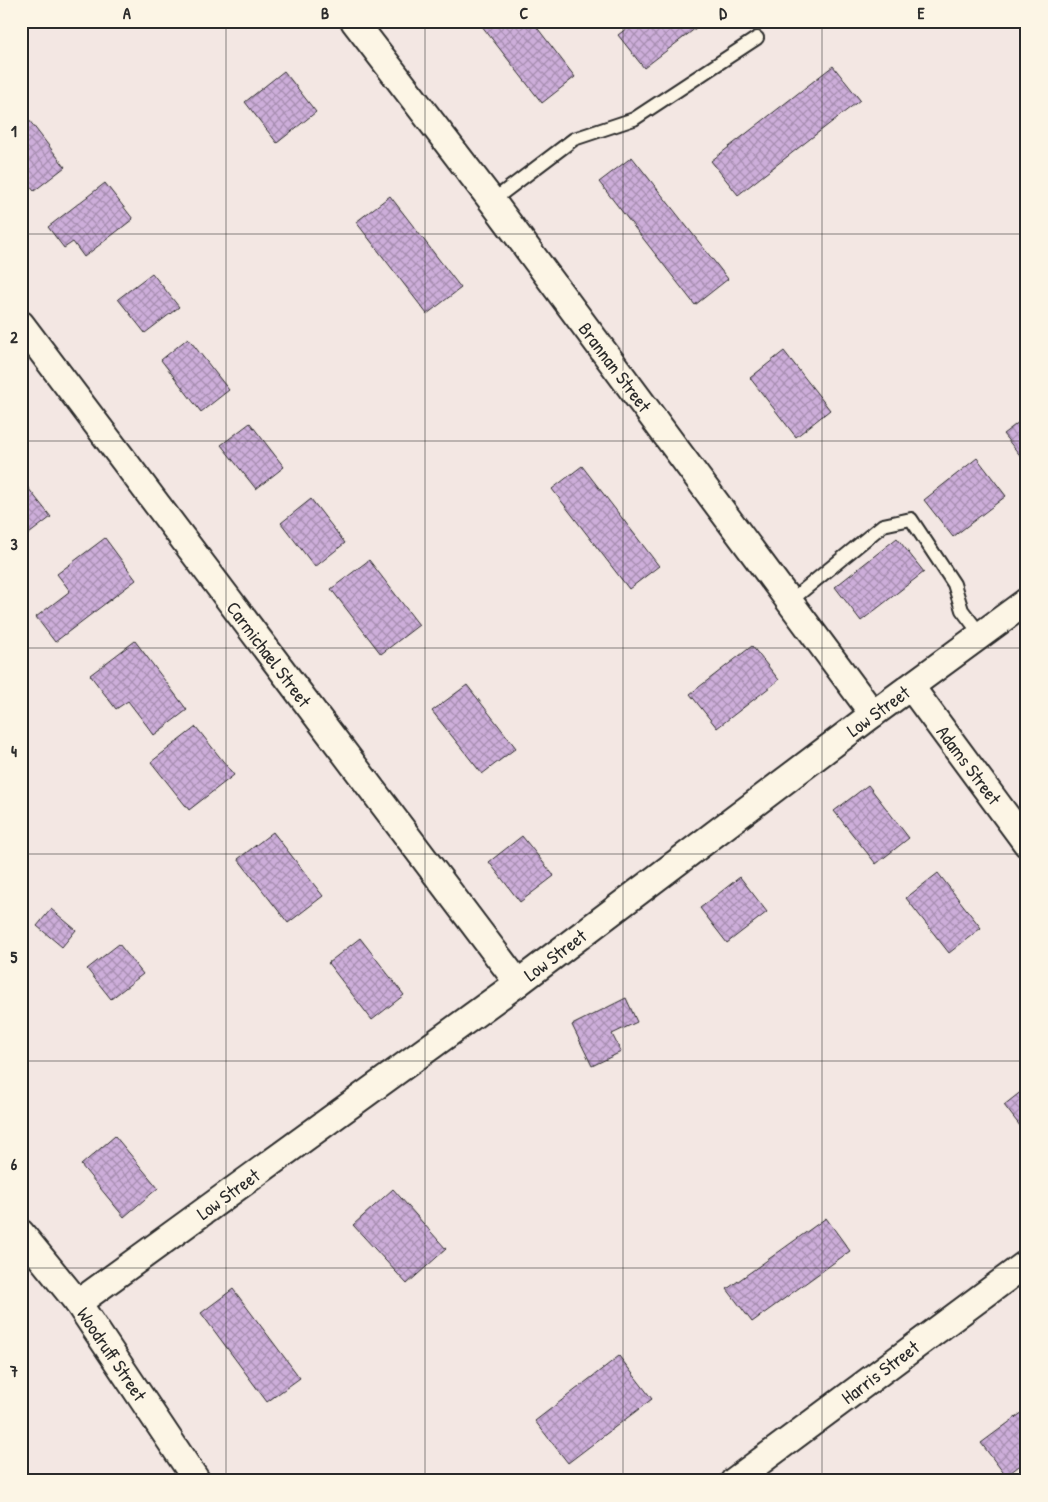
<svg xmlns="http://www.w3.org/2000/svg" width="1048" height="1502" font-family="'Patrick Hand',sans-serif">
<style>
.building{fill:url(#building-cross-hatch);stroke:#2b2b2b}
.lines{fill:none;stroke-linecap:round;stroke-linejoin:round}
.service-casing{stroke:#2b2b2b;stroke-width:16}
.minor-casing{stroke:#2b2b2b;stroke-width:30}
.service{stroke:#fcf5e5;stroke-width:12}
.minor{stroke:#fcf5e5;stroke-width:26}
.grid{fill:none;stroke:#2b2b2b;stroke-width:1;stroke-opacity:0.55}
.labels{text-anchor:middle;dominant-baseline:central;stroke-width:4;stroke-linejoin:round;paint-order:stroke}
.street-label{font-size:19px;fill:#2b2b2b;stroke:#fcf5e5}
.neatline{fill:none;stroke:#2b2b2b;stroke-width:2}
.grid-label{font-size:16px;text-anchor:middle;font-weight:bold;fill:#2b2b2b}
</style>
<defs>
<pattern id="building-cross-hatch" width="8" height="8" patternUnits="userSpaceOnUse" patternTransform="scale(1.25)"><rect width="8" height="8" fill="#cdaeda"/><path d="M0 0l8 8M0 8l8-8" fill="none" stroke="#a78eb1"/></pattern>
</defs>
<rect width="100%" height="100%" fill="#f3e7e3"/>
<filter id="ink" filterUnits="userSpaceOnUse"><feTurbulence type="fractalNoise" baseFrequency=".02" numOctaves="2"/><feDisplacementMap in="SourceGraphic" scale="10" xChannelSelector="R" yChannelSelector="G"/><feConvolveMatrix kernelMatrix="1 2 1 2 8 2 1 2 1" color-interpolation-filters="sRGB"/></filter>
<g filter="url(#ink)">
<g class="building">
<polygon points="478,21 532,21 575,77 542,103"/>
<polygon points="636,21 705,21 644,68 618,35"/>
<polygon points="833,66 860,100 738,195 711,161"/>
<polygon points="284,71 316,112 277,143 245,102"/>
<polygon points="29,120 65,167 34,191 21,175 21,126"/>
<polygon points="632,157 728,279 695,305 599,182"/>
<polygon points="105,183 133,219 84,257 73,242 64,248 48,227"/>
<polygon points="390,196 461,288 427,314 356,222"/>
<polygon points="152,273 179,307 145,333 118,299"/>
<polygon points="188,338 229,390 201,412 161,360"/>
<polygon points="784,351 830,410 796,437 750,378"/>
<polygon points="1027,416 1027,464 1003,434"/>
<polygon points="250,423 284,467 256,489 221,445"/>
<polygon points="977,458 1006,496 953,537 924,500"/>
<polygon points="582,466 659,566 629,589 552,489"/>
<polygon points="21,479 51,517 21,540"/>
<polygon points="311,499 345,543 315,567 281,523"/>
<polygon points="105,538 136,580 55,642 36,617 70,591 57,574"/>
<polygon points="897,538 924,572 861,621 835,587"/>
<polygon points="369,560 419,625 381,654 331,589"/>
<polygon points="135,641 187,710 154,735 128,701 116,709 90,675"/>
<polygon points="752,646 779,680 717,728 690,694"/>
<polygon points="467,685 516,748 482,774 432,711"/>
<polygon points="196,727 234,775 189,810 151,762"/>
<polygon points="868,785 909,838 876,864 834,811"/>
<polygon points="273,832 323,896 288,923 238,859"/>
<polygon points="522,836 554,876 520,902 489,862"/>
<polygon points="938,873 981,928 949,953 906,898"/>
<polygon points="740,877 767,912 727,943 700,908"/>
<polygon points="51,909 76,930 62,947 37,926"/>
<polygon points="360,938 404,995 372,1020 328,963"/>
<polygon points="119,944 143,974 111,999 87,969"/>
<polygon points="626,998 637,1022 612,1034 621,1052 592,1066 572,1025"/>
<polygon points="1027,1087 1027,1135 1004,1105"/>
<polygon points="115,1136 158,1188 124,1217 81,1165"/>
<polygon points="393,1189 446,1249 407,1284 353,1225"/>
<polygon points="826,1218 850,1251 752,1322 727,1289"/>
<polygon points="233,1289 300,1378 267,1402 201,1313"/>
<polygon points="619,1356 652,1399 568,1463 535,1421"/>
<polygon points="1027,1409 1027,1460 1006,1476 981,1443"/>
</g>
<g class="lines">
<g class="service-casing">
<g id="service">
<polyline points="492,201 574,139 634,119 757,38"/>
<polyline points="789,602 883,525 911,519 954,584 962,610 981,635"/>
</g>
</g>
<g class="minor-casing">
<g id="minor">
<polyline points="354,21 492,201 873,714"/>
<polyline points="21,324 518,983"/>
<polyline points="911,687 1027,844"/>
<polyline points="21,1233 78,1303 197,1481"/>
<polyline points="78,1303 518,983 873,714 1027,601"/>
<polyline points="734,1481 1027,1263"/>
</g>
</g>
<use href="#service" class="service"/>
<use href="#minor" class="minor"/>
</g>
</g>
<path class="grid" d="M226 21V1481M425 21V1481M623 21V1481M822 21V1481M21 234H1027M21 441H1027M21 648H1027M21 854H1027M21 1061H1027M21 1268H1027"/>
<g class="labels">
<g class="street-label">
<text transform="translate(615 367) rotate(53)">Brannan Street</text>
<text transform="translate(269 654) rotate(53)">Carmichael Street</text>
<text transform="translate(878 711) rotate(-36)">Low Street</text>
<text transform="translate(969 765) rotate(53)">Adams Street</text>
<text transform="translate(555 955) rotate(-37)">Low Street</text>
<text transform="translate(228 1194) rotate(-36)">Low Street</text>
<text transform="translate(112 1354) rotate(56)">Woodruff Street</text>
<text transform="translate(880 1372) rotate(-37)">Harris Street</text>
</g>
</g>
<rect width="1048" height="1502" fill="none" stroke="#fcf5e5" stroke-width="55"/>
<rect x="28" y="28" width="992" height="1446" class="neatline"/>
<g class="grid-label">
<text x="127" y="19">A</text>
<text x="325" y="19">B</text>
<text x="524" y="19">C</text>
<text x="723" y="19">D</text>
<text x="921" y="19">E</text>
<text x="14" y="137">1</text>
<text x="14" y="343">2</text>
<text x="14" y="550">3</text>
<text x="14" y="757">4</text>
<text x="14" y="963">5</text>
<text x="14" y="1170">6</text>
<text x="14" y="1377">7</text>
</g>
</svg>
